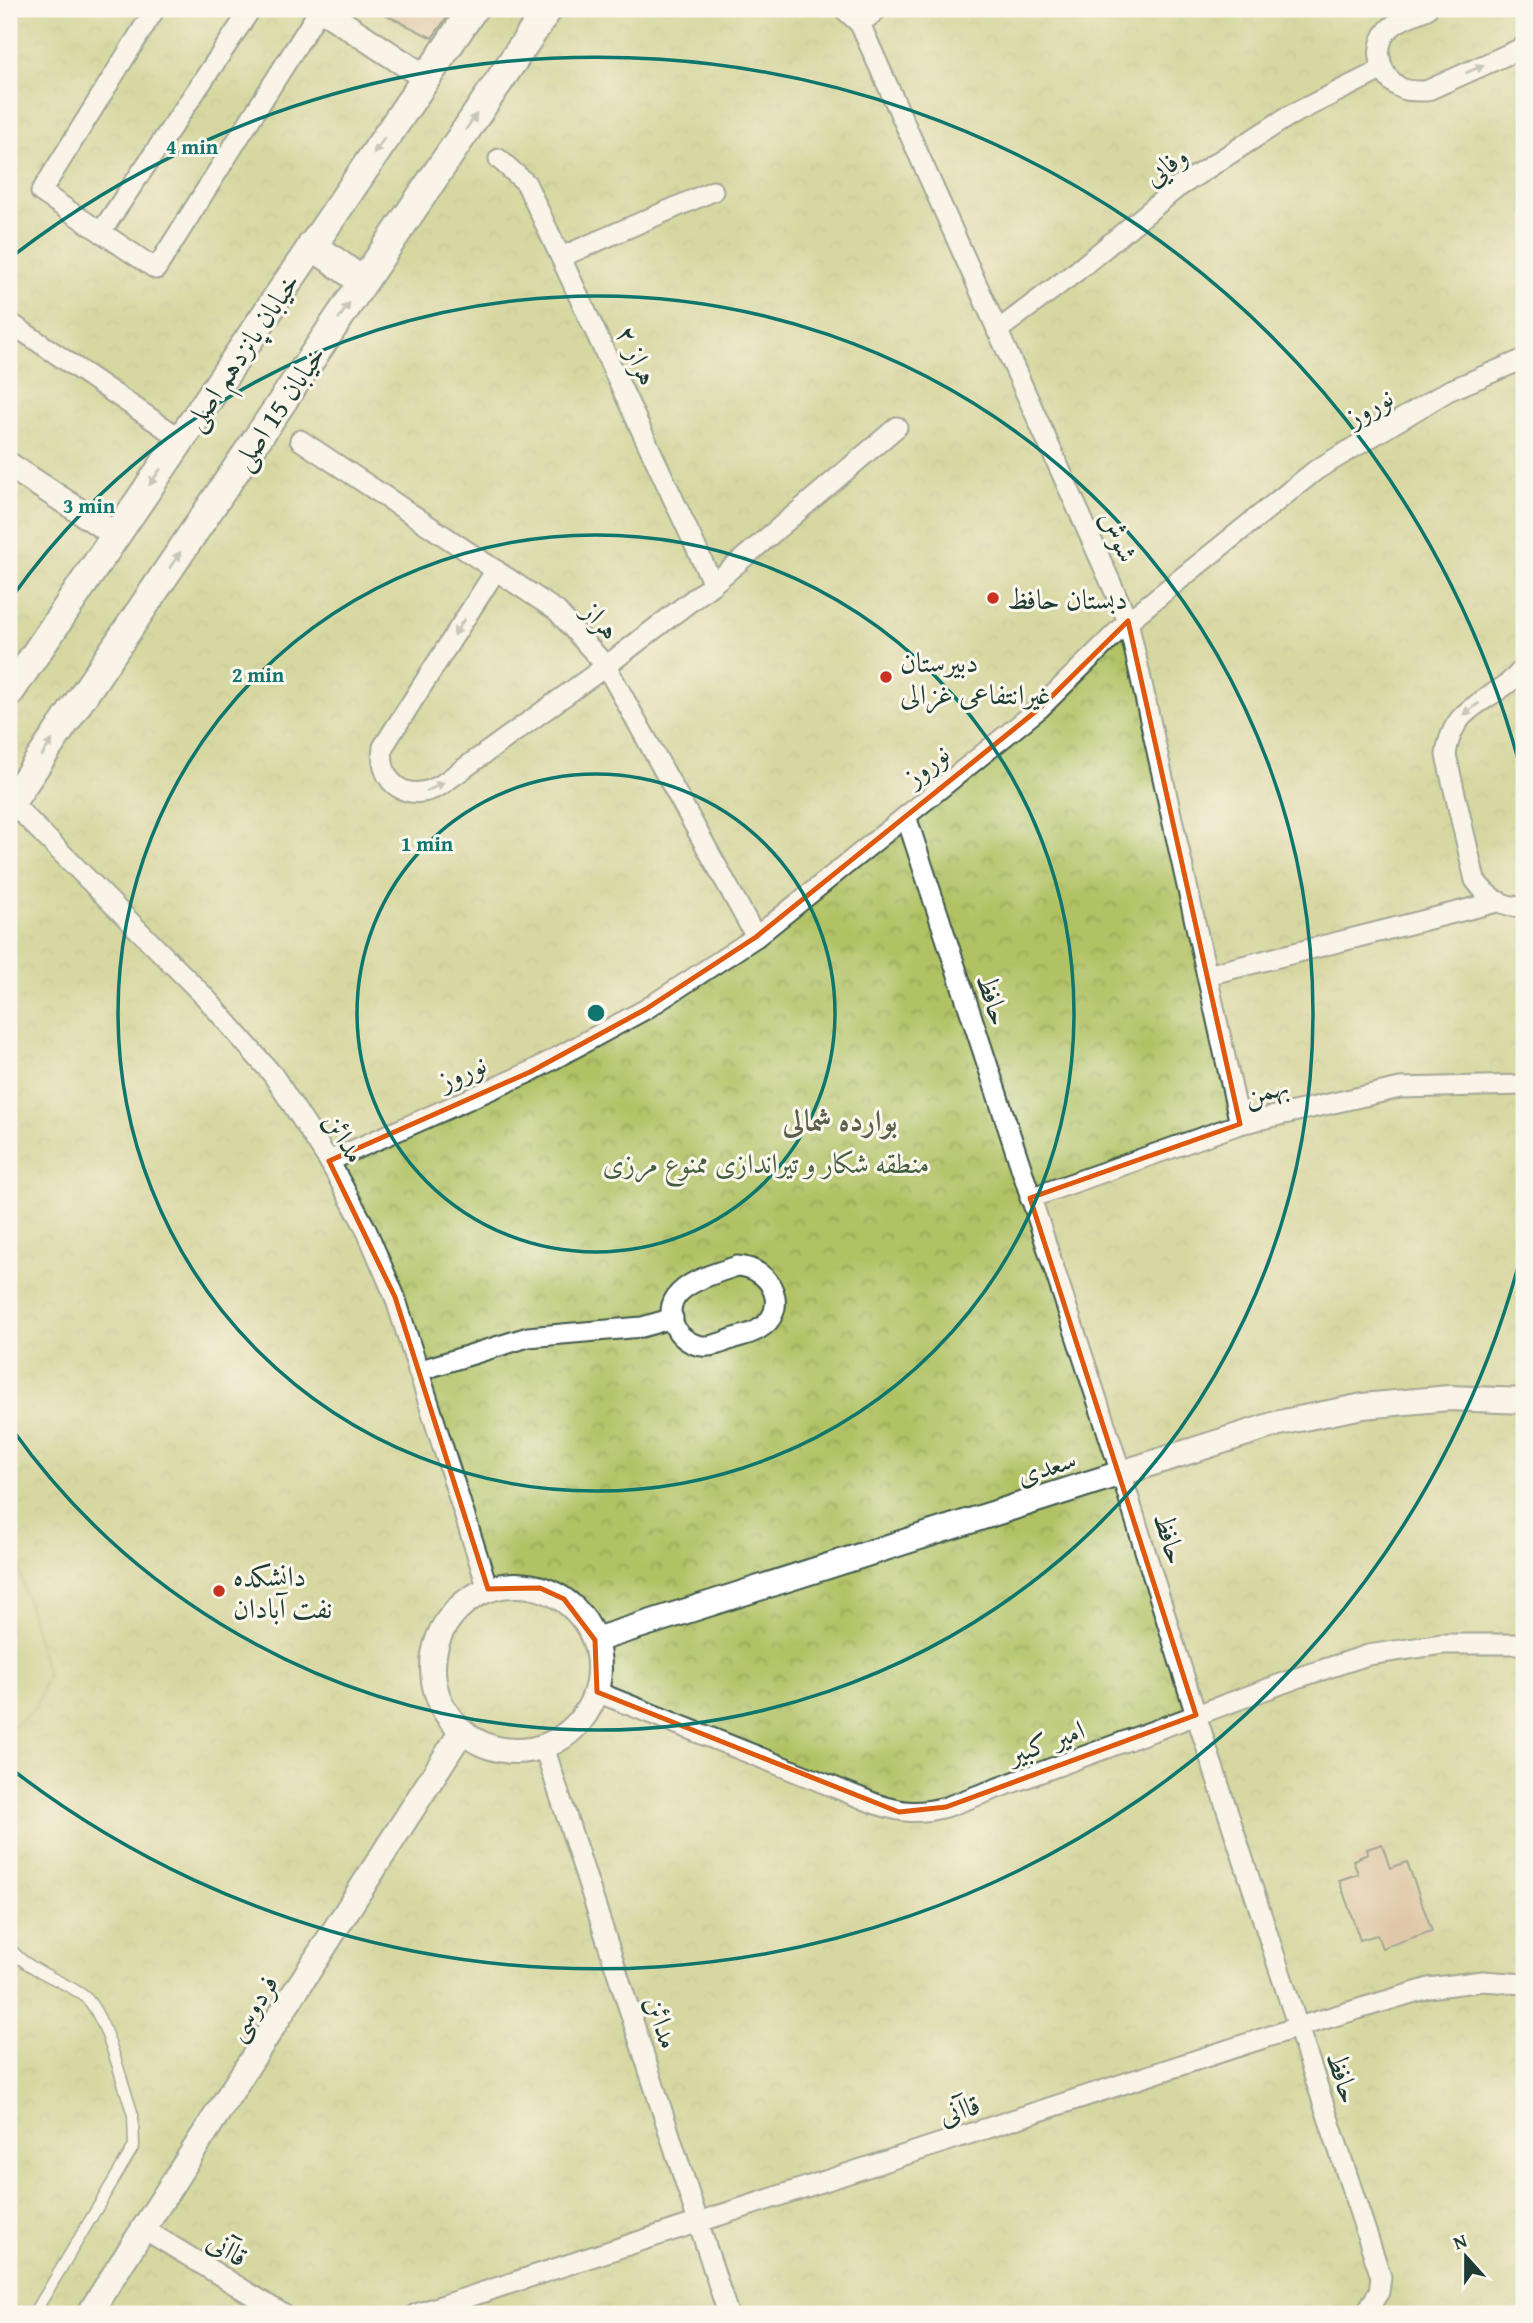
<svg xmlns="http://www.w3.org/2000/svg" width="1533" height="2323" font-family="'Gentium Book Plus',Amiri,serif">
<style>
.park{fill:url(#park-crowns);stroke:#68804c;stroke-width:2}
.pitch{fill:#b1c265;stroke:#68804c;stroke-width:2}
.building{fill:#c4a075}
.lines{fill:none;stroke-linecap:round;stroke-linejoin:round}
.service-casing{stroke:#3f574c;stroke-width:13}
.minor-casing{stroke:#3f574c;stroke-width:23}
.tertiary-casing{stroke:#3f574c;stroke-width:28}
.secondary-casing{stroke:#3f574c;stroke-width:32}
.service{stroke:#fff;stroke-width:10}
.minor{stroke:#fff;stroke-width:19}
.tertiary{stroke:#fff;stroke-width:24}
.secondary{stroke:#fff;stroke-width:28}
.oneway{fill:#8f9e9a}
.marked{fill:none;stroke:#de580e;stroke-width:5;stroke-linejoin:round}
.ring{fill:none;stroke:#0f766e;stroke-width:3.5}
.poi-dot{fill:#c8321e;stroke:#fbf7ec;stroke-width:2.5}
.labels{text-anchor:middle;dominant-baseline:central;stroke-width:6;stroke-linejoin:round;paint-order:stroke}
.street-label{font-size:28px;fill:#1f3d34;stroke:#fbf7ec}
.poi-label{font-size:28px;fill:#1f3d34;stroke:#fbf7ec;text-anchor:start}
.park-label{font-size:28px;fill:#445e40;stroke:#fbf7ec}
.neighbourhood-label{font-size:30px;font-weight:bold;fill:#59604b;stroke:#fbf7ec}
.centre{fill:#0f766e;stroke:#fbf7ec;stroke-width:3.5}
.ring-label{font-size:21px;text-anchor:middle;font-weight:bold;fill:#0f766e;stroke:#fbf7ec;stroke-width:6;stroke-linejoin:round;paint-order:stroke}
</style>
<defs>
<pattern id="park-crowns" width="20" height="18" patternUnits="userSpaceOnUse" patternTransform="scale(1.75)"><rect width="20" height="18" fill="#b1c265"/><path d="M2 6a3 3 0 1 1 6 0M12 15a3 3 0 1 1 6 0" fill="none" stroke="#8f9f54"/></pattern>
</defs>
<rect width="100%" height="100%" fill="#fbf7ec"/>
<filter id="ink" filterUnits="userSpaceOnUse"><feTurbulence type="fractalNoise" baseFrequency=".0143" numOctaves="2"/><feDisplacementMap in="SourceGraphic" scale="14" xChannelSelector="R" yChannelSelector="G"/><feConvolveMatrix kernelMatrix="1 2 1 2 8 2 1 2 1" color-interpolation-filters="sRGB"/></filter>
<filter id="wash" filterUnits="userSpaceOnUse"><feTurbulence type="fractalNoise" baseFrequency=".00686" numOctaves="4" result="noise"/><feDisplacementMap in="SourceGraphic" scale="28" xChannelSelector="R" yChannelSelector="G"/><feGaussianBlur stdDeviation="1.57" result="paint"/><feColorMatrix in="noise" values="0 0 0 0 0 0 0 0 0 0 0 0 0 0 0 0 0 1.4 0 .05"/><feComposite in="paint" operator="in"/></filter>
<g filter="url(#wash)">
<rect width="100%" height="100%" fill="#f5ead3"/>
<rect class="park" x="9" y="9" width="1515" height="2305"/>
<polygon class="pitch" points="9,1531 47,1675 36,1707 9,1731"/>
<g id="blocks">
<g class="building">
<polygon points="374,9 453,9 432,38"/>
<polygon points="1382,1844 1390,1868 1407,1862 1432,1931 1382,1948 1377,1935 1360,1940 1339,1880 1358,1874 1353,1860 1368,1854 1367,1849"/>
</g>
</g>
</g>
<g filter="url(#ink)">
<use href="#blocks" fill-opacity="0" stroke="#3f574c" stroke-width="2"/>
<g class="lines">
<g class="service-casing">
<path id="service" d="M9 1945C19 1967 65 1981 84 1996 106 2014 123 2086 133 2115L134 2146 34 2314"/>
</g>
<g class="minor-casing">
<g id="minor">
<polyline points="155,9 41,192 156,269 320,9"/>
<polyline points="844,9 860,24 1128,621 1240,1124"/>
<path d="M1427 9C1414 15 1398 19 1388 30 1373 47 1379 75 1399 87 1407 92 1416 91 1426 91L1524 47"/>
<polyline points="860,24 878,9"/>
<polyline points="499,159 526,183 713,584"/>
<polyline points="101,232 251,9"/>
<polyline points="561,257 713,191"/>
<polyline points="9,322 181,439"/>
<polyline points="997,331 1077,271 1177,188 1287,117 1383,69"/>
<polyline points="300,440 557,611 606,666 756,937"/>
<path d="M496 570 383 747C378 785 409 804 441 785L606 666 713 584 897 427"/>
<path d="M1524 667C1496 704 1453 699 1446 755L1475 880C1488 898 1502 907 1524 907"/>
<polyline points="11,802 205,997 273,1075 329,1161 365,1227 395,1297 488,1589"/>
<polyline points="906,816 1121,1473 1196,1715 1298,2027 1381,2277 1379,2292 1365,2314"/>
<polyline points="1207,975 1497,902"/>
<polyline points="329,1161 530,1072 646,1009 756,937 1040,708 1128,621 1316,470 1448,391 1524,359"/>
<polyline points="1030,1198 1240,1124 1400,1088 1524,1085"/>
<path d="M737 1266C774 1268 790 1311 759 1329 752 1334 741 1336 734 1338 724 1342 713 1347 702 1346 692 1345 681 1338 676 1329 654 1288 711 1275 737 1266Z"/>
<polyline points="418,1371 528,1337 642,1327 673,1318"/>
<path d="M597 1692 876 1804C904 1813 918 1814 946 1807L1300 1677 1368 1655 1442 1644H1524"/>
<polyline points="544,1747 728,2314"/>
<polyline points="144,2229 283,2314"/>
<polyline points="416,2314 1298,2027 1429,1988 1483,1981 1524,1984"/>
</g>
</g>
<g class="tertiary-casing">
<g id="tertiary">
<polyline points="321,9 426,78"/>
<polyline points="9,465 116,535"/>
<circle cx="516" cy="1668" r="83"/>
<polyline points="595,1640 1279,1423 1363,1406 1449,1398 1524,1401"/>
<polyline points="89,2314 462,1731"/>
</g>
</g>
<g class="secondary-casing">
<g id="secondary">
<polyline points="312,245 363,282"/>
<polyline points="9,693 473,9"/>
<polyline points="9,805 548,9"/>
</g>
</g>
<use href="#service" class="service"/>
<use href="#minor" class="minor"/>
<use href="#tertiary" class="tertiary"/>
<use href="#secondary" class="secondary"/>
</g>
<defs><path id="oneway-solid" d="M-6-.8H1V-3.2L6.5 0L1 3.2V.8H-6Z" transform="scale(1.75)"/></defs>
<g class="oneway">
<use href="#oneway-solid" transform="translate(1475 69) rotate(-24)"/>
<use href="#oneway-solid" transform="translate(471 122) rotate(-56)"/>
<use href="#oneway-solid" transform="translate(379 146) rotate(124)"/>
<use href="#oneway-solid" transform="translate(344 311) rotate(-56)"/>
<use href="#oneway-solid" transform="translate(155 477) rotate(124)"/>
<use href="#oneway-solid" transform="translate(175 560) rotate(-56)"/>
<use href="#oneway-solid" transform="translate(459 627) rotate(123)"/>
<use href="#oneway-solid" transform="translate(1471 709) rotate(144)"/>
<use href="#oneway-solid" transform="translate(47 748) rotate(-56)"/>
<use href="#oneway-solid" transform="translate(435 787) rotate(-27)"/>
</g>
</g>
<path d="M0 0H1533V2323H0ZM1128 621 1240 1124 1030 1198 1196 1715 946 1807 899 1812 597 1692 595 1640 564 1599 540 1588 488 1589 395 1297 329 1161 530 1072 646 1009 756 937 1040 708Z" fill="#f5ead3" fill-opacity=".55" fill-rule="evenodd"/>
<path class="marked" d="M1128 621 1240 1124 1030 1198 1196 1715 946 1807 899 1812 597 1692 595 1640 564 1599 540 1588 488 1589 395 1297 329 1161 530 1072 646 1009 756 937 1040 708Z"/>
<g class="ring">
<circle cx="596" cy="1013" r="239"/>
<circle cx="596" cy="1013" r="478"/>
<path d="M12 597A717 717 0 1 1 12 1429"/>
<path d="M1524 1244A956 956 0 0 1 14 1771M14 255A956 956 0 0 1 1524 782"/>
</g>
<g class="poi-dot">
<circle cx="993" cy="598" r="7"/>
<circle cx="886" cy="677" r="7"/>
<circle cx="219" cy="1591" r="7"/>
</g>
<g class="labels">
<g class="street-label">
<text transform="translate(1165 165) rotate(-36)">وفایی</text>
<text transform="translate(241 351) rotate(-56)">خیابان پانزدهم اصلی</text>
<text transform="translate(638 355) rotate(65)">هراز ۲</text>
<text transform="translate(1369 406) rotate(-31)">نوروز</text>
<text transform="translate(278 407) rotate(-56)">خیابان 15 اصلی</text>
<text transform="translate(1120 536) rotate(66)">شوش</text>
<text transform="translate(602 620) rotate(48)">هراز</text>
<text transform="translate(926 764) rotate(-39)">نوروز</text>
<text transform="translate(994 999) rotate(72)">حافظ</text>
<text transform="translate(462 1071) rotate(-24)">نوروز</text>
<text transform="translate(1266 1089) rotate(-13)">بهمن</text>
<text transform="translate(345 1137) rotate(58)">مدائن</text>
<text transform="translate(1046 1466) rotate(-18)">سعدی</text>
<text transform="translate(1171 1538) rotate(73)">حافظ</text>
<text transform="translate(1046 1741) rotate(-20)">امیر کبیر</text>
<text transform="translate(251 2007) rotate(-57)">فردوسی</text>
<text transform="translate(663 2022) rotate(72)">مدائن</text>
<text transform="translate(1344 2077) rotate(72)">حافظ</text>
<text transform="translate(959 2109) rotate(-18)">قاآنی</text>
<text transform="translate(228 2248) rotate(32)">قاآنی</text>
</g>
<g class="poi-label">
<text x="1007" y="598">دبستان حافظ</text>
<text x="900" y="661">دبیرستان<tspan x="900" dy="32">غیرانتفاعی غزالی</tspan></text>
<text x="233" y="1575">دانشکده<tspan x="233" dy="32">نفت آبادان</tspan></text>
</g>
<g class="park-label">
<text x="766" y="1162">منطقه شکار و تیراندازی ممنوع مرزی</text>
</g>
<g class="neighbourhood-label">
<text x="840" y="1120">بوارده شمالی</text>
</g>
</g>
<circle cx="596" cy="1013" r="10" class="centre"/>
<g class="ring-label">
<text x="192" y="154">4 min</text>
<text x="89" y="513">3 min</text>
<text x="258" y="682">2 min</text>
<text x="427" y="851">1 min</text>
</g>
<rect width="1533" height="2323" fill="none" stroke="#fbf7ec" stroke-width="35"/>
<g transform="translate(1466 2257) rotate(339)" stroke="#fbf7ec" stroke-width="5" paint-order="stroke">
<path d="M0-5L12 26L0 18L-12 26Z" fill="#1f3d34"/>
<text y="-10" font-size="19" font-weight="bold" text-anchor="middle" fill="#1f3d34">N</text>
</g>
</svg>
